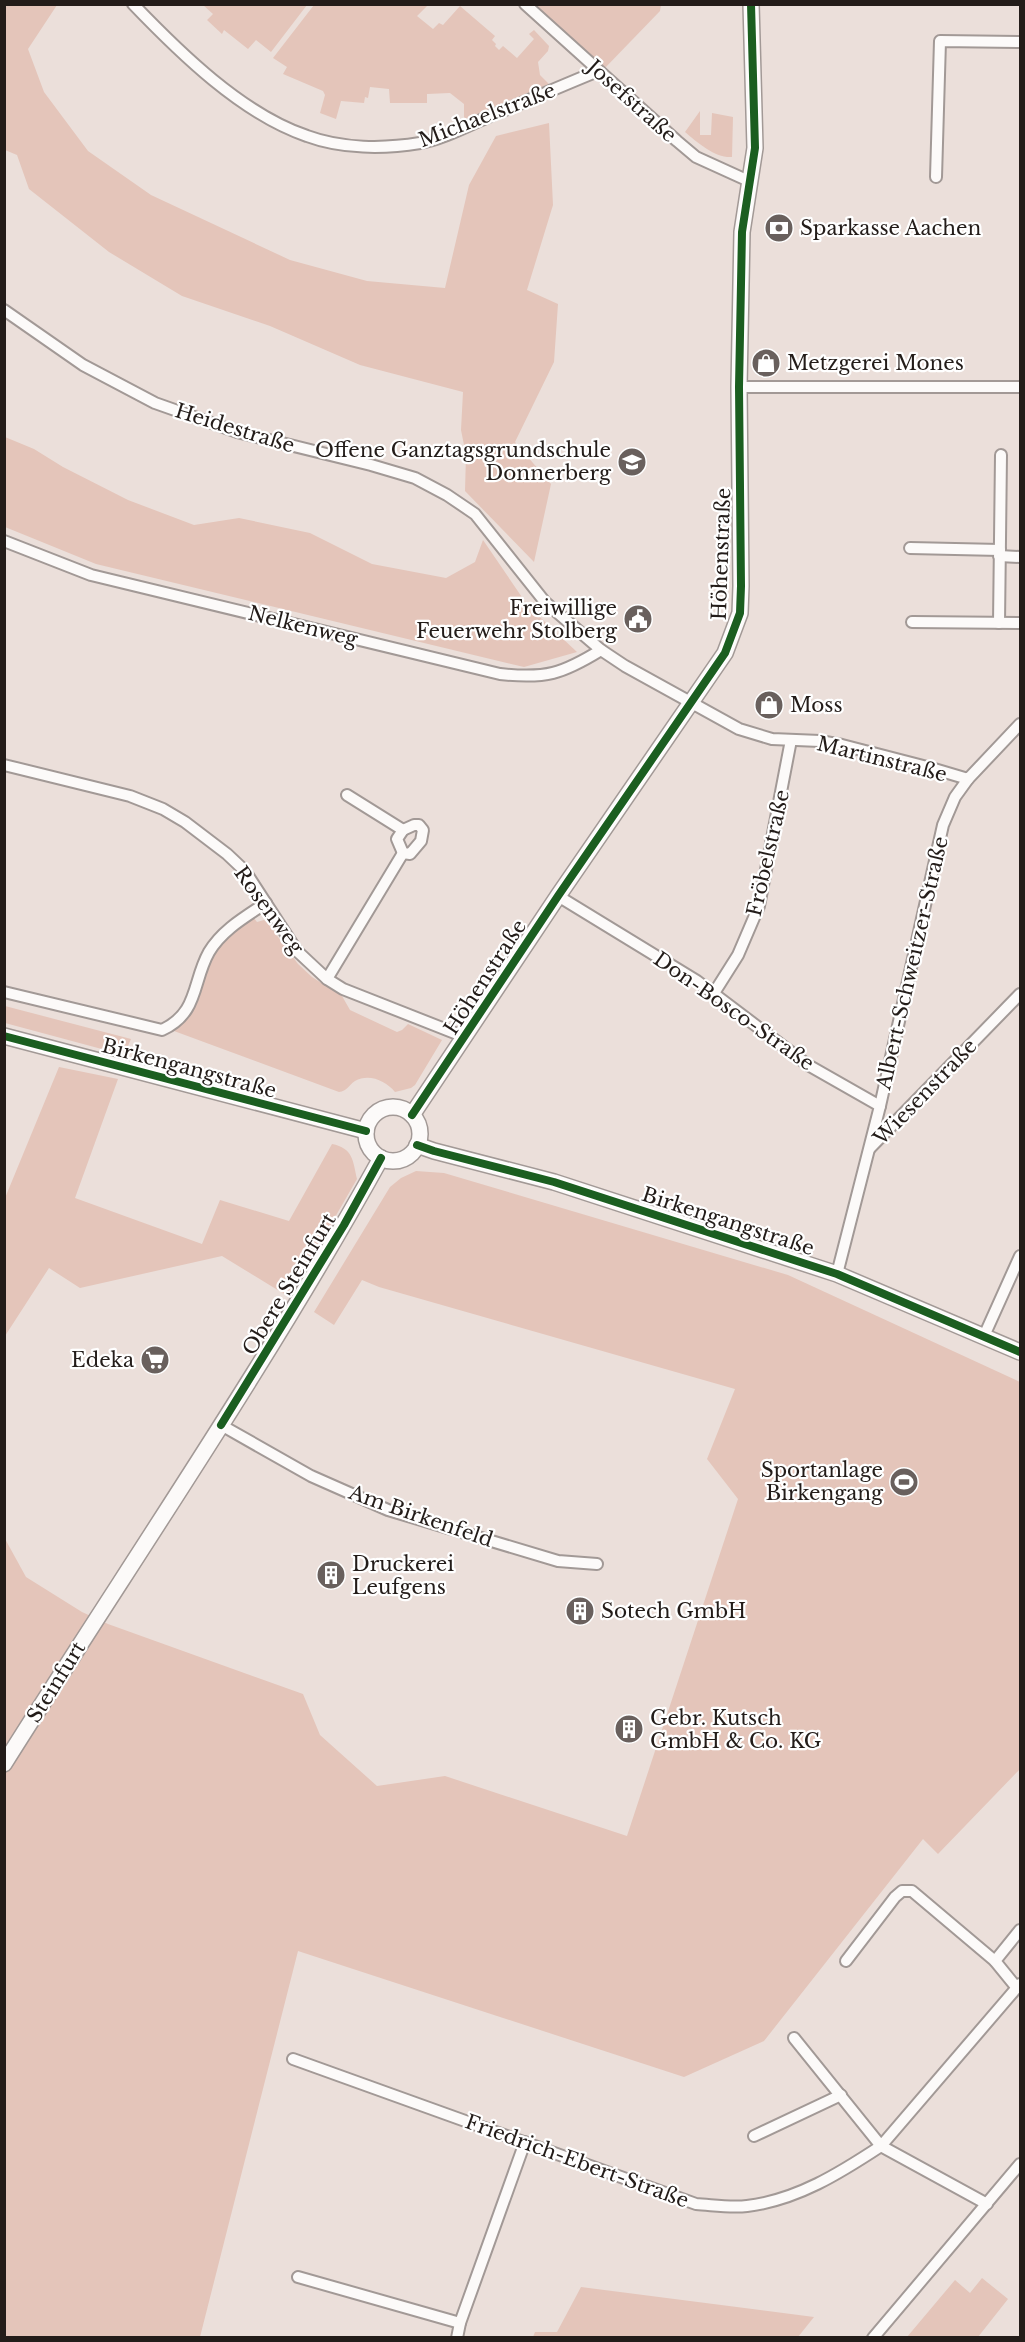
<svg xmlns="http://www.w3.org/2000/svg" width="1025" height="2342" font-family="'Libre Baskerville',serif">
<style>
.green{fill:#e4c5ba}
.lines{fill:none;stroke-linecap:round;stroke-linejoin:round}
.street-casing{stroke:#a29996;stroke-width:14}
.secondary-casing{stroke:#a29996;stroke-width:18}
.street{stroke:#fcfaf9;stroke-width:10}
.secondary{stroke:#fcfaf9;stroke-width:15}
.cycleway-casing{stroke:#fff;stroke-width:11}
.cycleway{stroke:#1b5e20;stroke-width:8}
.labels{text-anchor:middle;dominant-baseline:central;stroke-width:4.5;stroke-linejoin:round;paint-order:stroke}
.street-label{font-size:20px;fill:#231c19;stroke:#fff}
.poi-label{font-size:20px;fill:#231c19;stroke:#fff;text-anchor:start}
</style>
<rect width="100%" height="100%" fill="#ebdfda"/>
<g class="green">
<polygon points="5,4 57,5 28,49 44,92 88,151 151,195 290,260 367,281 445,288 469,185 496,136 549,123 553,205 527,290 558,304 554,362 515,442 551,484 534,562 465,491 466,455 461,430 463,392 360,365 270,326 182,296 109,252 29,189 17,155 5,150"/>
<polygon points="203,5 307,5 271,52 256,40 248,49 224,30 222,34 207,20 213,14"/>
<polygon points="314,5 428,5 417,16 433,29 439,23 443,25 460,6 495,36 492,40 496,44 495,46 499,50 503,46 517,58 534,39 529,34 534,30 549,46 548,51 538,62 540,75 549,84 464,120 464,104 450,93 427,94 427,103 390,103 389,89 370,87 368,98 365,97 364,103 341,101 336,119 320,113 325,95 323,91 283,74 287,67 273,58"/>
<polygon points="532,5 661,5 660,11 603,70"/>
<path d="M700 111V135H711L712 113 733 117 732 157C715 158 698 143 685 132Z"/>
<polygon points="5,437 34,449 63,467 128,500 194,525 239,518 310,533 372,564 446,578 475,562 483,540 528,606 577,652 524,667 96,564 5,527"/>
<path d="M253 917 257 922 264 920 267 922 298 964 312 977 342 996 350 1010 397 1032 402 1030 408 1024 442 1040 415 1085 411 1088 395 1092C386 1081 369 1073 355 1081 349 1085 347 1091 339 1092L174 1031 173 1029C197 1013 199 975 214 951 223 937 239 927 253 917Z"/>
<polygon points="4,1006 5,1006 131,1039 124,1055 5,1023"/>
<path d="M59 1067 118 1079 75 1198 202 1244 220 1200 289 1221 332 1144C353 1148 353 1161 357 1179L289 1297 222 1256 80 1288 49 1268 5 1336V1198Z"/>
<polygon points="416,1171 444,1173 788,1275 1020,1382 1020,1769 938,1854 923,1839 764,2041 684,2077 298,1951 200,2337 5,2337 4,1537 26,1577 82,1612 108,1624 303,1694 320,1735 377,1786 445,1776 627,1836 738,1499 707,1459 735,1389 379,1287 362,1280 334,1325 314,1312 390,1187 401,1178"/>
<polygon points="982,2278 1008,2299 978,2337 907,2337 955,2280 970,2293"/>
<polygon points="581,2287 814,2317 798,2337 533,2337 535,2332 557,2332"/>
</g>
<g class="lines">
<g class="street-casing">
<g id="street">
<path d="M133 4C180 53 242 114 307 136 342 149 384 149 420 143 443 139 467 126 488 117 525 102 561 86 598 71"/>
<polyline points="525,4 677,141 696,157 751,182"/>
<polyline points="936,177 940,41 1020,42"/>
<polyline points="4,310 83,365 155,403 237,432 371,465 415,478 447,495 475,514 545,602 601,650 625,666 739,729 772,739 820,741 842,745 931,768 968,779 1020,724"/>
<polyline points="739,387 1020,387"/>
<path d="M4 541 91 575 500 674C546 679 562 674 601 650"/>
<polyline points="910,548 1000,550"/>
<polyline points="999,556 1020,557"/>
<polyline points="912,622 1020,623"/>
<polyline points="999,623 1001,455"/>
<polyline points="4,765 130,796 163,809 185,822 227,854 245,871 297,951 327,979 343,989 465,1037"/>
<polyline points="347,795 403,830"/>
<polygon points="414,825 419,825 423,830 421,841 410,854 403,853 397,839 403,830"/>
<polyline points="558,896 697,981 808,1065 880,1106"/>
<polyline points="327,979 403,853"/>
<path d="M4 992 162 1030C199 1013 192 982 209 952 222 930 245 917 266 903"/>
<polyline points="714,993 738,955 759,906 791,740"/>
<polyline points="870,1148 1020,994"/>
<polyline points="837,1274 880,1106 943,825 955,797 968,779"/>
<polyline points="984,1336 1020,1256"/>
<polyline points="221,1425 311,1476 388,1510 558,1561 597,1564"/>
<polyline points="846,1961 895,1897 902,1891 912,1891 995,1961"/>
<polyline points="1017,1988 995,1961 1020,1930"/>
<polyline points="794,2038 881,2146 1020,1984"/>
<path d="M293 2059 696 2204C713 2205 730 2208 747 2206 797 2200 840 2173 881 2146L987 2204"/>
<polyline points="754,2136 841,2095"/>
<polyline points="298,2277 460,2323"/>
<polyline points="457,2338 460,2323 525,2142"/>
<polyline points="873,2338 1020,2164"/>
</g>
</g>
<g class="secondary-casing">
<g id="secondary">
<polyline points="4,1036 366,1131"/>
<circle cx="393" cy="1134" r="27"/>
<polyline points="412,1115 558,896 725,653 740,613 741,586 739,387 742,232 755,148 751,4"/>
<polyline points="417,1145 434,1151 554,1182 837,1274 1020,1352"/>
<path d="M4 1764C131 1562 266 1366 381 1158"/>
</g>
</g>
<use href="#street" class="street"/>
<use href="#secondary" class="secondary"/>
<g class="cycleway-casing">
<g id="cycleway">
<polyline points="4,1036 366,1131"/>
<polyline points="412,1115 558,896 725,653 740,613 741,586 739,387 742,232 755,148 751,4"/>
<polyline points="417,1145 434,1151 554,1182 837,1274 1020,1352"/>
<polyline points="221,1425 344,1225 381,1158"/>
</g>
</g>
<use href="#cycleway" class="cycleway"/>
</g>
<defs>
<g id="bank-disc" transform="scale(1.5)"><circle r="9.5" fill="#69605d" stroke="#fff"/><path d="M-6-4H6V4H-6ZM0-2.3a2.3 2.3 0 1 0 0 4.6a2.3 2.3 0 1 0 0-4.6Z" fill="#fff"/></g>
<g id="shop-disc" transform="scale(1.5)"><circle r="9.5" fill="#69605d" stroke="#fff"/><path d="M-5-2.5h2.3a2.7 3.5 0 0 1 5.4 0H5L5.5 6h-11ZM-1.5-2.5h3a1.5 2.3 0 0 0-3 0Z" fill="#fff"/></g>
<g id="school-disc" transform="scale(1.5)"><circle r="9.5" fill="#69605d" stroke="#fff"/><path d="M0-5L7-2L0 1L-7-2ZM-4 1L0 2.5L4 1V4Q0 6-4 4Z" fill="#fff"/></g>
<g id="civic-disc" transform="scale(1.5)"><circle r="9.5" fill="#69605d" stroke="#fff"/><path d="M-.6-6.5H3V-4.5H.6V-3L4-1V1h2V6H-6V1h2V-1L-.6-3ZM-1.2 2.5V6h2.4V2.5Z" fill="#fff"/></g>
<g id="supermarket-disc" transform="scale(1.5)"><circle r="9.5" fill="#69605d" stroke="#fff"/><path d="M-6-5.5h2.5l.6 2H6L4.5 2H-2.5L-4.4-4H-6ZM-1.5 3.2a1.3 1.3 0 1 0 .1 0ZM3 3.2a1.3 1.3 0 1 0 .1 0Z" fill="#fff"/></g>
<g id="stadium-disc" transform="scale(1.5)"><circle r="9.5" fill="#69605d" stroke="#fff"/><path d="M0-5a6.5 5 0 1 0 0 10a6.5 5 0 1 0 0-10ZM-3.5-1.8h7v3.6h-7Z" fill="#fff"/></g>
<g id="building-disc" transform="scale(1.5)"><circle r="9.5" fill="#69605d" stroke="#fff"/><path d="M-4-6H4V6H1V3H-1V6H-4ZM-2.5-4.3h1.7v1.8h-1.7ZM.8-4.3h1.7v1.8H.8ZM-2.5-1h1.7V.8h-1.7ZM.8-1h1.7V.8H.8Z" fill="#fff"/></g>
</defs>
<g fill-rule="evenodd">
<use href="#bank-disc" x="779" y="228"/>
<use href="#shop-disc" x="766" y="363"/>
<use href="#school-disc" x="632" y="462"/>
<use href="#civic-disc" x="638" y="619"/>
<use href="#shop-disc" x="769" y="705"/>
<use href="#supermarket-disc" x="155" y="1360"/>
<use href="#stadium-disc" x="904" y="1482"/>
<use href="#building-disc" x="331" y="1575"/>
<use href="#building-disc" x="580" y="1611"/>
<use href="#building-disc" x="629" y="1729"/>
</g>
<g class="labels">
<g class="street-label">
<text transform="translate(632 101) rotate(42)">Josefstraße</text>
<text transform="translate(487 115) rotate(-21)">Michaelstraße</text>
<text transform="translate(235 428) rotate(17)">Heidestraße</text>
<text transform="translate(721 554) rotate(-88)">Höhenstraße</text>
<text transform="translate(303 626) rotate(14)">Nelkenweg</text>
<text transform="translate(882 759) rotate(14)">Martinstraße</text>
<text transform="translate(768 853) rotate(-77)">Fröbelstraße</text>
<text transform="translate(269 910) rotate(54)">Rosenweg</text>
<text transform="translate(912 963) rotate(-77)">Albert-Schweitzer-Straße</text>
<text transform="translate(485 977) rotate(-57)">Höhenstraße</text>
<text transform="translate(734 1011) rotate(35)">Don-Bosco-Straße</text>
<text transform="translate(189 1068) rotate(15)">Birkengangstraße</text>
<text transform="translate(925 1092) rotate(-46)">Wiesenstraße</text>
<text transform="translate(728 1221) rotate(18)">Birkengangstraße</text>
<text transform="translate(289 1284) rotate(-59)">Obere Steinfurt</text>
<text transform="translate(421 1516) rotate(19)">Am Birkenfeld</text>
<text transform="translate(56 1682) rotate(-58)">Steinfurt</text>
<text transform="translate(577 2161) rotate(20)">Friedrich-Ebert-Straße</text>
</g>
<g class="poi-label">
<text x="800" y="228">Sparkasse Aachen</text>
<text x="787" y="363">Metzgerei Mones</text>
<text x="611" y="450" text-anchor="end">Offene Ganztagsgrundschule<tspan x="611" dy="23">Donnerberg</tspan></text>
<text x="617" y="608" text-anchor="end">Freiwillige<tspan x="617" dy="23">Feuerwehr Stolberg</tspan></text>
<text x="790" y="705">Moss</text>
<text x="134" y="1360" text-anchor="end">Edeka</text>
<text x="883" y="1470" text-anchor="end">Sportanlage<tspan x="883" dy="23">Birkengang</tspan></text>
<text x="352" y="1564">Druckerei<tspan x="352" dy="23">Leufgens</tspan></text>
<text x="601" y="1611">Sotech GmbH</text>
<text x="650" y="1718">Gebr. Kutsch<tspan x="650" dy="23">GmbH &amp; Co. KG</tspan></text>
</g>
</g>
<rect width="1025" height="2342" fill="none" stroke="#231c19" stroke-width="12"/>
</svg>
